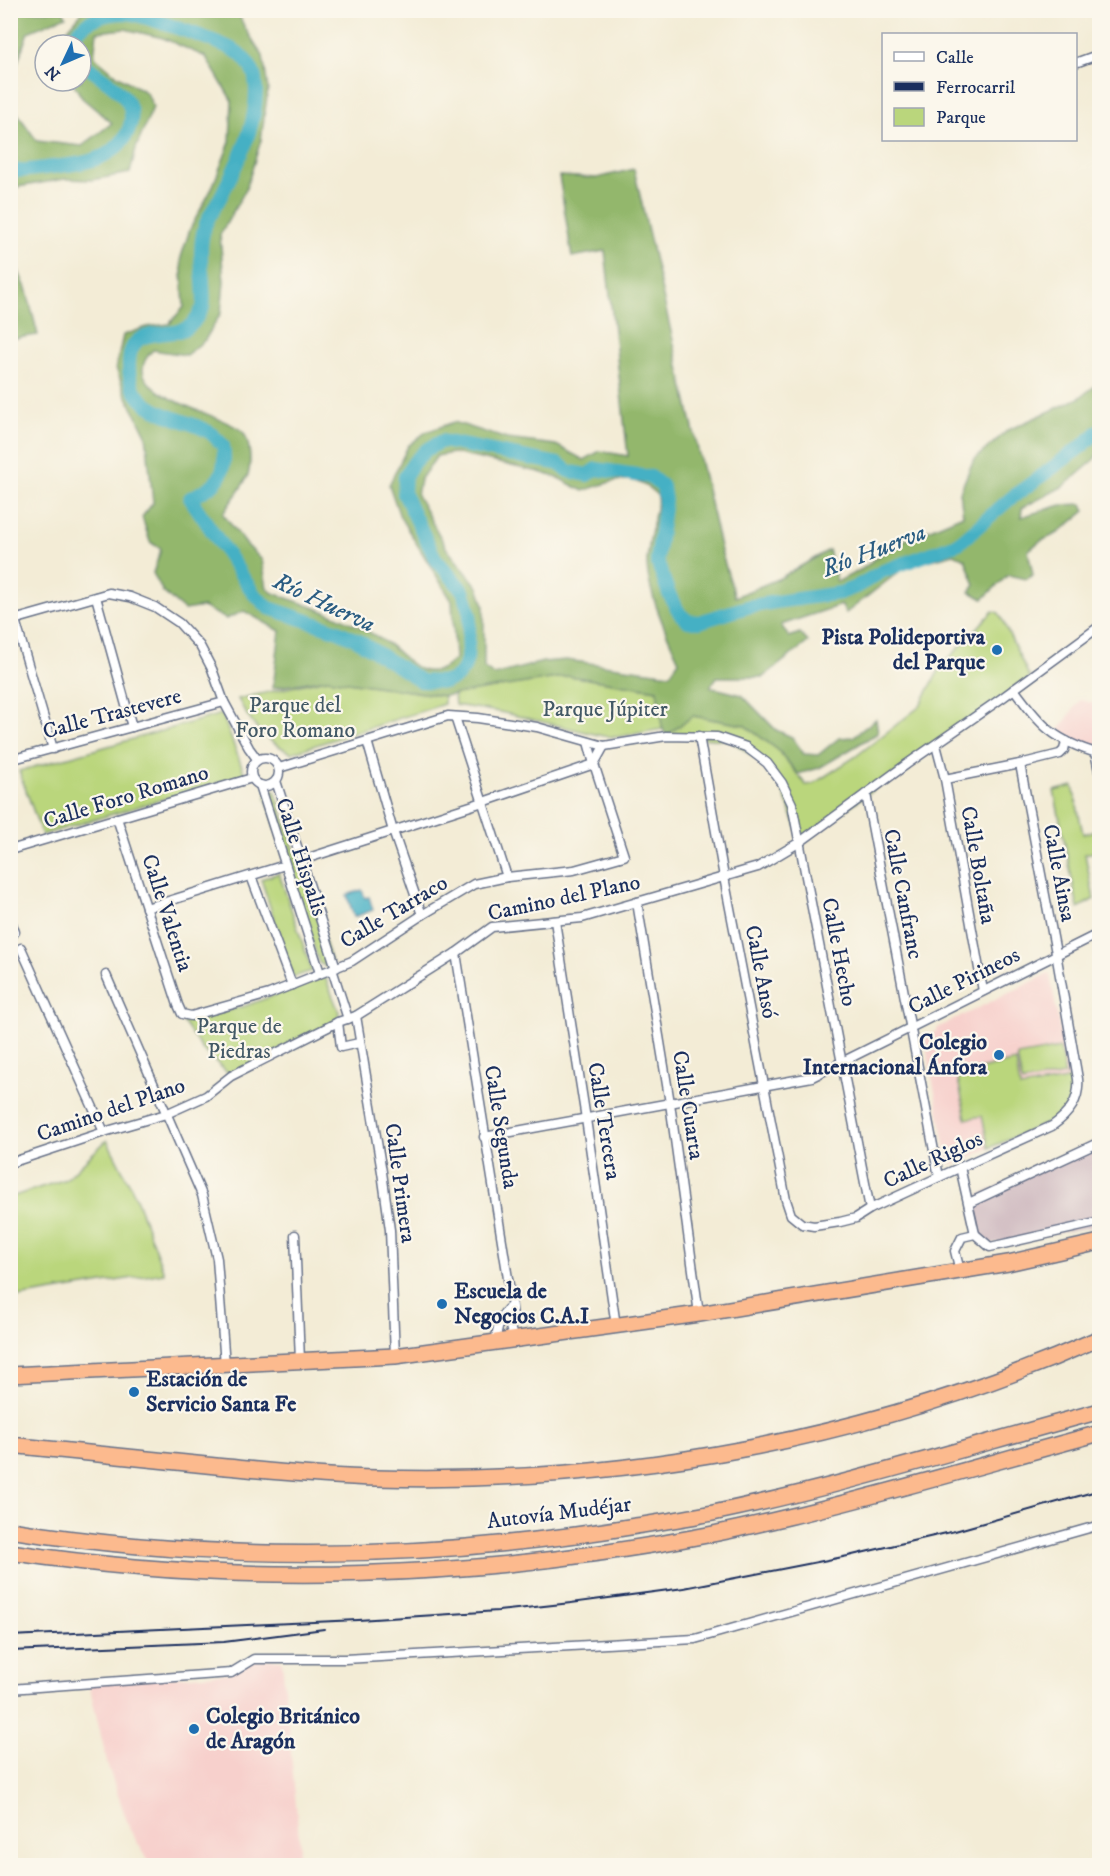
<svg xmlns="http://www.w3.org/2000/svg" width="1110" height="1876" font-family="'IM FELL DW Pica',serif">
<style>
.built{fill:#f7d0cc}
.industrial{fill:#d2bec3}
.green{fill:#bad67c;stroke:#6a826d;stroke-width:1.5}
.forest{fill:#93b76c;stroke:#577365;stroke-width:1.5;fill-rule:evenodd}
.water{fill:#45b0c4;stroke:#307091;stroke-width:1.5}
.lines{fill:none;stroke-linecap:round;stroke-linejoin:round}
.river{stroke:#45b0c4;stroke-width:14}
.street-casing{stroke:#677188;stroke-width:11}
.highway-casing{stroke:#677188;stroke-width:18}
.street{stroke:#fff;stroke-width:8}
.highway{stroke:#fcba8e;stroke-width:15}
.rail{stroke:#1b2f5e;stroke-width:2}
.poi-dot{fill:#1f6fb2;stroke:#fbf7ec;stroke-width:2}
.labels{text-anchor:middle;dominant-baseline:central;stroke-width:4.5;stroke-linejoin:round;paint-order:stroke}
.poi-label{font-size:22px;font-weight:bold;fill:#1b2f5e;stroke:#fbf7ec;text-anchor:start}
.park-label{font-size:22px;fill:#435966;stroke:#fbf7ec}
.street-label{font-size:22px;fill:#1b2f5e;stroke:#fbf7ec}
.water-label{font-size:24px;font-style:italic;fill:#2a5c82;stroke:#fbf7ec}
</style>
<rect width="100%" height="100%" fill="#fbf7ec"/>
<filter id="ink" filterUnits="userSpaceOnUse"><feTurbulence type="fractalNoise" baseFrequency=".0167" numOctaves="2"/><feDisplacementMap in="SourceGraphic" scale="12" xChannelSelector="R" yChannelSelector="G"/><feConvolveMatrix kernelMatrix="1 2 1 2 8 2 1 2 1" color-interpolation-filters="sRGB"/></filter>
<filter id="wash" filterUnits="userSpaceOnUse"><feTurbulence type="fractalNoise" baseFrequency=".008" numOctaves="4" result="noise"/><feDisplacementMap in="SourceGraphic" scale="24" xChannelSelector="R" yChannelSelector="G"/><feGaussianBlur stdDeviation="1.35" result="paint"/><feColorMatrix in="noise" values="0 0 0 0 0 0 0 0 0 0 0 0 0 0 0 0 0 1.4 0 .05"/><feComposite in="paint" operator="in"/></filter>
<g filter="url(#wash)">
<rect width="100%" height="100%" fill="#f3ecd6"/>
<g class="built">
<polygon points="1080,700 1099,705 1099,747 1077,741 1059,730"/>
<polygon points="1048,974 1050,975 1061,1036 1066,1035 1074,1075 1073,1097 989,1148 956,1164 951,1164 948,1161 924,1035 935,1032 939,1027"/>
<polygon points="254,1659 282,1660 300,1847 295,1865 151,1865 130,1830 108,1766 89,1684 230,1673"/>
</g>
<polygon class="industrial" points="1099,1139 1099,1226 982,1245 972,1198"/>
<g class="green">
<polygon points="993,611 999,613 1030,678 800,842 797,828 775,772 730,740 666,736 693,716 744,725 778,750 806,785 813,784 855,757 919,707 941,667"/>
<polygon points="569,676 657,690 663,729 617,737 603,736 500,712 455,705 454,694"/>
<path d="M327 679 444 696V704L291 753C262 737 253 728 238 699Z"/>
<polygon points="222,714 245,775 42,835 19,771"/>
<polygon points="1073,786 1083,834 1099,830 1099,851 1085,854 1094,899 1078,908 1054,791"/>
<polygon points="271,791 275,791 331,960 327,967 319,963 266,797 267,793"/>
<polygon points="279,873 312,971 293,977 261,879"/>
<polygon points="325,977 339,1012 337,1021 231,1076 202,1049 183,1022 245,1006"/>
<polygon points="1060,1048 1065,1075 1022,1083 1017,1056"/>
<path d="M1016 1061 1020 1088 1066 1080 1074 1075C1073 1094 1072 1106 1056 1119L989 1148 982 1116 966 1119 957 1074Z"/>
<polygon points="107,1140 134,1193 164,1273 11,1298 11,1197 66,1179"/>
</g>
<g class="forest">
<polygon points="10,11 63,11 66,16 28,32 11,82"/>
<path d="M83 11H237L245 28 263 56 268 89 261 140 246 189 220 235 224 282 221 313 205 340 186 355 153 350C109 393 223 413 242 431 250 439 251 460 249 471 247 483 229 503 223 514L246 544 262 560 267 588 273 593C311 607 351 618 385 642 397 649 413 670 426 671 440 673 446 667 455 659L452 601 400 517 389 485 408 446 426 432 454 422 507 439 556 445 584 460 600 451 628 456 605 251 572 257 559 176 597 178 634 169 721 551 735 597 780 578 829 550 837 582 862 569 893 545 963 515 960 492 973 461 1008 430 1079 398 1099 383V452L1093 461 1064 486 1022 508 1021 517 1061 505 1082 504 1085 511 1058 533 1039 542 1028 551 1033 575 1026 579 1008 575 983 599 970 592 975 585 965 559 954 554 905 567 846 613 841 605 781 625 789 637 800 633 808 642 763 677H717L710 687 742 695 776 730 792 737 804 754 818 755 839 738 853 737 876 719 878 733 819 768 798 774 778 750 744 725 693 716 666 736 662 727 657 690 569 676 444 696 327 679 273 688 280 631 244 611 226 619 203 607 184 610 163 592 153 573 161 549 150 542 142 517 153 503 146 435 125 393 116 368 123 335 147 327 169 324 184 307 181 257 190 229 212 188 230 142 232 101 206 57 163 38 125 29 97 32 94 56 115 74 147 93 153 107 136 148 130 173 91 180 65 179 11 188 10 103 37 141 82 146 112 123 82 98 72 81H81V45H54ZM453 453 539 472 558 478 583 491C613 481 633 470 658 496 655 517 649 539 647 560 646 589 667 635 679 661L670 674 566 660 543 662 494 675 484 668V605L478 587 447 549 417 495 420 480 437 456Z"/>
<polygon points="17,268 26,288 38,335 11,339 11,270"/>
</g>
<polygon class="water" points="362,890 365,898 369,897 373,910 354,917 347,895"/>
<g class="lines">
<g class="river">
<path d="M73 45C75 21 106 13 126 13 140 14 227 44 237 52 245 58 253 68 255 78 261 120 238 162 220 198 215 207 208 217 205 226 199 244 201 263 203 280 203 288 205 300 203 307 201 312 196 319 193 323 173 344 129 319 129 365 129 375 130 383 135 391 150 417 186 418 209 432 214 435 218 441 223 445 228 477 217 485 190 498L254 594 269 608 338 631 357 640 421 681 446 682 457 677 464 668 467 659 470 615 467 603 463 591 435 558 404 494 405 476 414 462 426 450 442 441 559 464 568 471 587 475 596 469 651 477 663 487 665 500 657 561 669 594 680 614 688 621 699 622 747 607 776 602 840 593 856 587 883 571 959 543 1010 499 1082 446 1100 430"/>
<path d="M10 171C24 171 38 169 52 167 80 164 115 161 128 131 132 122 133 114 129 105 121 87 95 75 81 61"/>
</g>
</g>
</g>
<g filter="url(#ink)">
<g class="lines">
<g class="street-casing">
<g id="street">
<polyline points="1078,62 1100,54"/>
<polyline points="96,597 132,727"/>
<polyline points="15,620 53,749"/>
<polyline points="10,621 109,593 130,597 155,607 179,623 200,646 212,669 224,702 249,748 257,759"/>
<path d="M1014 689C1041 726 1054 741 1100 754"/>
<polyline points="455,717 507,877"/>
<path d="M699 736 724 877 786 1200 791 1215 802 1224 814 1226 840 1222 856 1218 870 1209 939 1177 1052 1126C1069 1114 1080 1100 1078 1079L1056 953 1020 764"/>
<polyline points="367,741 393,831 422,915"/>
<polyline points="936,745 945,779 983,991"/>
<polyline points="1095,752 1100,776"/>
<circle cx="265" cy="772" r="14"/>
<polyline points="10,760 224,702"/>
<polyline points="279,768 448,716 478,718 537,727 604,746 666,736 717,737 746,747 767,763 782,783 792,804 870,1209"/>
<polyline points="945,779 1020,764 1060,754 1064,750 1066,741"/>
<polyline points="276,781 336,968"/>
<polyline points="260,785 320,973"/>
<polyline points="866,794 939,1177"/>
<polyline points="117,818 178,1005 182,1014 191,1016 269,994 352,961 422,915 474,884 507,877 574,870 624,856 594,764 604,746"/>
<polyline points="10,850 252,778"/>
<polyline points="302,860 483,802 594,764 588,742"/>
<polyline points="251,876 292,985"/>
<polyline points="637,902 670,1103 699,1314"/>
<polyline points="146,908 285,865"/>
<polyline points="10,918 15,932"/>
<polyline points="555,921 586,1119 616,1326"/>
<polyline points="21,948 104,1132"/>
<polyline points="456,953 510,1291 513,1316 510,1327 514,1340"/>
<polyline points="332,969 348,1019"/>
<polyline points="106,975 202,1195 217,1259 225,1365"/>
<polyline points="356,1016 382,1172 390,1230 395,1356"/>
<polyline points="338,1022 341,1047 359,1043"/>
<polyline points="484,1137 812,1077 1100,933"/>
<polyline points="10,1163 104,1132 166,1114 206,1096 231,1076 338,1022 356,1016 456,953 492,927 582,918 758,867 800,842 907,764 1002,698 1100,626"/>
<polyline points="960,1167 975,1234"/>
<polyline points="969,1203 1100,1142"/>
<polyline points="295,1235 300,1361"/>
<polyline points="960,1271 955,1251 962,1237 975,1234 990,1247 1100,1222"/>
<path d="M495 1343C498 1328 498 1316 511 1306"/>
<polyline points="10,1689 231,1673 254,1659 345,1659 695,1639 1100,1525"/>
</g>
</g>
<g class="highway-casing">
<g id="highway">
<polyline points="10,1375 395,1356 699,1314 1008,1263 1100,1242"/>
<path d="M10 1445C79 1452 147 1459 216 1466 269 1471 323 1477 377 1478 624 1485 874 1439 1100 1338"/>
<path d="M10 1530C217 1563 430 1560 636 1526 661 1522 687 1518 713 1513 843 1486 971 1446 1100 1411"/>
<path d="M10 1552C242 1588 483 1579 713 1534 738 1529 763 1523 788 1517 893 1492 996 1461 1100 1433"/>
</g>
</g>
<use href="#street" class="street"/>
<use href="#highway" class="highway"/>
<g class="rail">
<polyline points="10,1636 358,1620 498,1611 571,1603 684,1588 848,1556 955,1531 1100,1490"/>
<polyline points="10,1651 224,1642 324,1629"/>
</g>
</g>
</g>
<g class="poi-dot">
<circle cx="997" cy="650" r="6"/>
<circle cx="999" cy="1055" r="6"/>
<circle cx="442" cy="1304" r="6"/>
<circle cx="134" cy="1392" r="6"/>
<circle cx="194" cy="1729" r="6"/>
</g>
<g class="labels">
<g class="poi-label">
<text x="985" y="637" text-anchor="end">Pista Polideportiva<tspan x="985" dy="25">del Parque</tspan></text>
<text x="987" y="1042" text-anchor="end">Colegio<tspan x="987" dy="25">Internacional Ánfora</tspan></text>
<text x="454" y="1291">Escuela de<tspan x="454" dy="25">Negocios C.A.I</tspan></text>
<text x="146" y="1379">Estación de<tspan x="146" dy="25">Servicio Santa Fe</tspan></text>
<text x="206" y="1716">Colegio Británico<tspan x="206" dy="25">de Aragón</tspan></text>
</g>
<g class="park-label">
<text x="295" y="705">Parque del<tspan x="295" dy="25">Foro Romano</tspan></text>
<text x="605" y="709">Parque Júpiter</text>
<text x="239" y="1026">Parque de<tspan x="239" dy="25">Piedras</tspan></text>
</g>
<g class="street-label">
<text transform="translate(112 714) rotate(-15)">Calle Trastevere</text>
<text transform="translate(126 797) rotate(-17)">Calle Foro Romano</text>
<text transform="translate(301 857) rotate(72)">Calle Hispalis</text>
<text transform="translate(978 865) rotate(80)">Calle Boltaña</text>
<text transform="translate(1059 873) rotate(79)">Calle Ainsa</text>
<text transform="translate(903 894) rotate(79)">Calle Canfranc</text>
<text transform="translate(564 898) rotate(-12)">Camino del Plano</text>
<text transform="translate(394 912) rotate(-31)">Calle Tarraco</text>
<text transform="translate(167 913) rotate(72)">Calle Valentia</text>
<text transform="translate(839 952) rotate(79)">Calle Hecho</text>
<text transform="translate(761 972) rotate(79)">Calle Ansó</text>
<text transform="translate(964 981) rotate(-27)">Calle Pirineos</text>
<text transform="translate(688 1105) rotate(81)">Calle Cuarta</text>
<text transform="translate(111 1110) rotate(-19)">Camino del Plano</text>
<text transform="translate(604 1121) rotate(81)">Calle Tercera</text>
<text transform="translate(501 1127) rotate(81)">Calle Segunda</text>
<text transform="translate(933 1160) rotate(-25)">Calle Riglos</text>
<text transform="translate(400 1183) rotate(82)">Calle Primera</text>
<text transform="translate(559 1513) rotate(-7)">Autovía Mudéjar</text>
</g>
<g class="water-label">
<text transform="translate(874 551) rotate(-21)">Río Huerva</text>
<text transform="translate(324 603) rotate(25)">Río Huerva</text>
</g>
</g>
<rect width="1110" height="1876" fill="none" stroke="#fbf7ec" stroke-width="36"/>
<rect x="882" y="33" width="195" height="108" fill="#fbf7ec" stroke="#a1a7b3" stroke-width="1.5"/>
<rect x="894" y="52" width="30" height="9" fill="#ffffff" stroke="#a1a7b3" stroke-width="1.5"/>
<text x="936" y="63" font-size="18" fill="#1b2f5e">Calle</text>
<rect x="894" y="82" width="30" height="9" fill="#1b2f5e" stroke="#a1a7b3" stroke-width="1.5"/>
<text x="936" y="93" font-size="18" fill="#1b2f5e">Ferrocarril</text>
<rect x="894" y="108" width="30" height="18" fill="#bad67c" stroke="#a1a7b3" stroke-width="1.5"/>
<text x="936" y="123" font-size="18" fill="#1b2f5e">Parque</text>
<g transform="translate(63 63) rotate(226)"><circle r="28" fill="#fbf7ec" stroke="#a1a7b3" stroke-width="1.5"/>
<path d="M0-4.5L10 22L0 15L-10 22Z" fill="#1f6fb2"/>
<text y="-9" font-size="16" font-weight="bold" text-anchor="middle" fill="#1b2f5e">N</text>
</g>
</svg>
